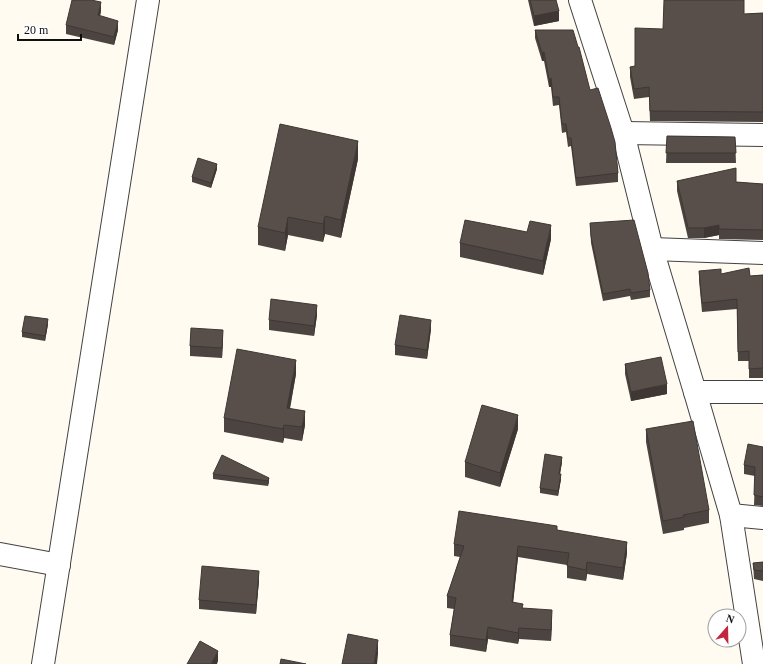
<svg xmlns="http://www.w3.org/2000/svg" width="763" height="664" font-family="'Times New Roman',serif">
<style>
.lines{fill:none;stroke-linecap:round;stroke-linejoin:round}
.minor-casing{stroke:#424242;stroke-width:24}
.tertiary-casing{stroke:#424242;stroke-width:24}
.minor{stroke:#fff;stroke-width:22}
.tertiary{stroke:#fff;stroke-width:22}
.wall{fill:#4c4440}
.shaded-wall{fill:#3e3734}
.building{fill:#584f4b;stroke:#3e3734}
</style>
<rect width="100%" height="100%" fill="#fffbf1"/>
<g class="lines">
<g class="minor-casing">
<g id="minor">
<polyline points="580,0 623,133 652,249 695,392 731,515 754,664"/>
<polyline points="623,133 763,135"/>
<polyline points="652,249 763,253"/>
<polyline points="695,392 763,392"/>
<polyline points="731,515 763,518"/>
<polyline points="0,554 59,565"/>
</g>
</g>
<g class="tertiary-casing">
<polyline id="tertiary" points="43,664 148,0"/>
</g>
<use href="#minor" class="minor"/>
<use href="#tertiary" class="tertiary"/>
</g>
<g class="wall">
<polygon points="528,0 556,0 559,21 534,26"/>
<polygon points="101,11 100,16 118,30 114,45 66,34 66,25"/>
<polygon points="763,13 763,122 650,121 649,97 634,99 630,77 630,67 635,66 744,14"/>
<polygon points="535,30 590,90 618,173 618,182 576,186 571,146 568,147 566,132 562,133 559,105 553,106 551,87 549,87 544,61 542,61 535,38"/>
<polygon points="667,136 735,137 736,163 666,163"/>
<polygon points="358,159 341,238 325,234 323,242 288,235 285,251 258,245 258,227"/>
<polygon points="217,169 211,188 192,182 192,177"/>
<polygon points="677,181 736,182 763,184 763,240 719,239 719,235 704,238 688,238 677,191"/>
<polygon points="590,223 650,290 650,297 631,300 630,296 603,301 591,243"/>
<polygon points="551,239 543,275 460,257 460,243"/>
<polygon points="699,271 721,274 750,276 763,275 763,378 749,378 749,361 738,361 737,309 702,312 699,280"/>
<polygon points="317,315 314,336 269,330 269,320"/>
<polygon points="48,324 45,341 22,337 22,332"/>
<polygon points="431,329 427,359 395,355 395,345"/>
<polygon points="223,340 222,358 190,356 190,346"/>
<polygon points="625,364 667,394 631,401 625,374"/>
<polygon points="296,374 290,409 305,425 302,441 284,438 283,443 224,432 224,418"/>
<polygon points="518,429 500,487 465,477 465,462"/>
<polygon points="646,429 709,510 709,523 684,528 684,530 663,534 646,442"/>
<polygon points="763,447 763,506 754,505 755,476 744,474 744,465"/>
<polygon points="562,462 560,474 561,479 558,496 540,493 540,488"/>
<polygon points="213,474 269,478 269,483 268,486 213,479"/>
<polygon points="557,530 627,553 623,580 587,574 586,581 567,578 567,565 518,557 513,602 523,608 552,621 551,641 519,639 518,644 488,639 486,652 450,646 450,635 454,609 447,608 447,596 460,557 454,556 454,544"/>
<polygon points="763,562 763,581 754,579 753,563"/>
<polygon points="259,580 256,614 199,609 199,600"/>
</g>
<g class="shaded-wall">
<polygon points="101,2 101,11 98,24 98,15"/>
<polygon points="559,11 559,21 534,26 534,16"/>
<polygon points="118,21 118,30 114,45 114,37"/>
<polygon points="544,52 544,61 542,61 542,53"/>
<polygon points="551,78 551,87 549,87 549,79"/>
<polygon points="358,141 358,159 341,238 341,220"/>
<polygon points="217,164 217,169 211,188 211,183"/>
<polygon points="325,216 325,234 323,242 323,224"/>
<polygon points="288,217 288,235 285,251 285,233"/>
<polygon points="551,225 551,239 543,275 543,261"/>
<polygon points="719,225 719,235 704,238 704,228"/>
<polygon points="317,305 317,315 314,336 314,326"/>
<polygon points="48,319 48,324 45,341 45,336"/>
<polygon points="431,320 431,329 427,359 427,350"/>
<polygon points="223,330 223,340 222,358 222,348"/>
<polygon points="296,360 296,374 287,422 287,408"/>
<polygon points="667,384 667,394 631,401 631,392"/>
<polygon points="305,411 305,425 302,441 302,427"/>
<polygon points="518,415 518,429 500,487 500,473"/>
<polygon points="284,425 284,438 283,443 283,429"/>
<polygon points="562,457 562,462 559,479 559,474"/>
<polygon points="561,474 561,479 558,496 558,491"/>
<polygon points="627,542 627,553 623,580 623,568"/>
<polygon points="518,546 518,557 512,613 512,602"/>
<polygon points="587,562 587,574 586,581 586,570"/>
<polygon points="259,571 259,580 256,614 256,605"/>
<polygon points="552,610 552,621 551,641 551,630"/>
<polygon points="488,627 488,639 486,652 486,640"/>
<polygon points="519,628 519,639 518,644 518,633"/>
<polygon points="378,640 378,654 377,664 374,664"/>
<polygon points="218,651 218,661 217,664 211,664"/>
</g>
<g class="building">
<polygon points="72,0 91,0 101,2 98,15 118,21 114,37 66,25"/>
<polygon points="530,0 556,0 559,11 534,16"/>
<polygon points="664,0 744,0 744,14 763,13 763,112 650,111 649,87 634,89 630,67 635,66 635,28 663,29"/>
<polygon points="535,30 573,30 578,47 579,47 590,90 598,88 611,128 615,142 618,173 576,178 571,138 568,138 566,124 562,124 559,97 553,97 551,78 549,79 544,52 542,53"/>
<polygon points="280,124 358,141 341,220 325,216 323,224 288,217 285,233 258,227"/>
<polygon points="667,136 735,137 736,153 666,153"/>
<polygon points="198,158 217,164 211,183 192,177"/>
<polygon points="736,168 736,182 763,184 763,230 719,229 719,225 704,228 688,228 677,181"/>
<polygon points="465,220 527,232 530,221 551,225 543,261 460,243"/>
<polygon points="634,220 648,273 650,290 631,293 630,289 603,294 591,236 590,223"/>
<polygon points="749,268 750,276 763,275 763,368 749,369 749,351 738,352 737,299 702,303 699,271 721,269 721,274"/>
<polygon points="271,299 317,305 314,326 269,320"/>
<polygon points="400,315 431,320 427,350 395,345"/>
<polygon points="25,316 48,319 45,336 22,332"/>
<polygon points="191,328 223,330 222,348 190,346"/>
<polygon points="237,349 296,360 287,408 305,411 302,427 284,425 283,429 224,418"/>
<polygon points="661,357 667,384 631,392 625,364"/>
<polygon points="482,405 518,415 500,473 465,462"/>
<polygon points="693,421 709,510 683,515 684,517 663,521 646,429"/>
<polygon points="748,444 763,447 763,497 754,495 755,467 744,465"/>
<polygon points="545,454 562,457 559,474 561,474 558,491 540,488"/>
<polygon points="222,455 269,478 268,481 213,474"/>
<polygon points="459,511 557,526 557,530 627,542 623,568 587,562 586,570 567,566 569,553 518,546 512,602 523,604 522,608 552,610 551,630 519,628 518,633 488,627 486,640 450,635 456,598 447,596 464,546 454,544"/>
<polygon points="763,562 763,571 754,570 753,563"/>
<polygon points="202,566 259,571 256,605 199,600"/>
<polygon points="348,634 378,640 374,664 342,664"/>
<polygon points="200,641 218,651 211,664 187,664"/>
<polygon points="281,659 306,664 280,664"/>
</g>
<g transform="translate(727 628) rotate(20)"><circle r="19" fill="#ffffff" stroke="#9f9f9f"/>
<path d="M0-3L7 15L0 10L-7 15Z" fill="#c3243e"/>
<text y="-6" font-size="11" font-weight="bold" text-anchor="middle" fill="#0f0f0f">N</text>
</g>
<path d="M18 34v6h63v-6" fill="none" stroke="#0f0f0f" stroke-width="2"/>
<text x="24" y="34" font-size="12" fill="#0f0f0f" stroke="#ffffff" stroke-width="3" paint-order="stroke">20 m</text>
</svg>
